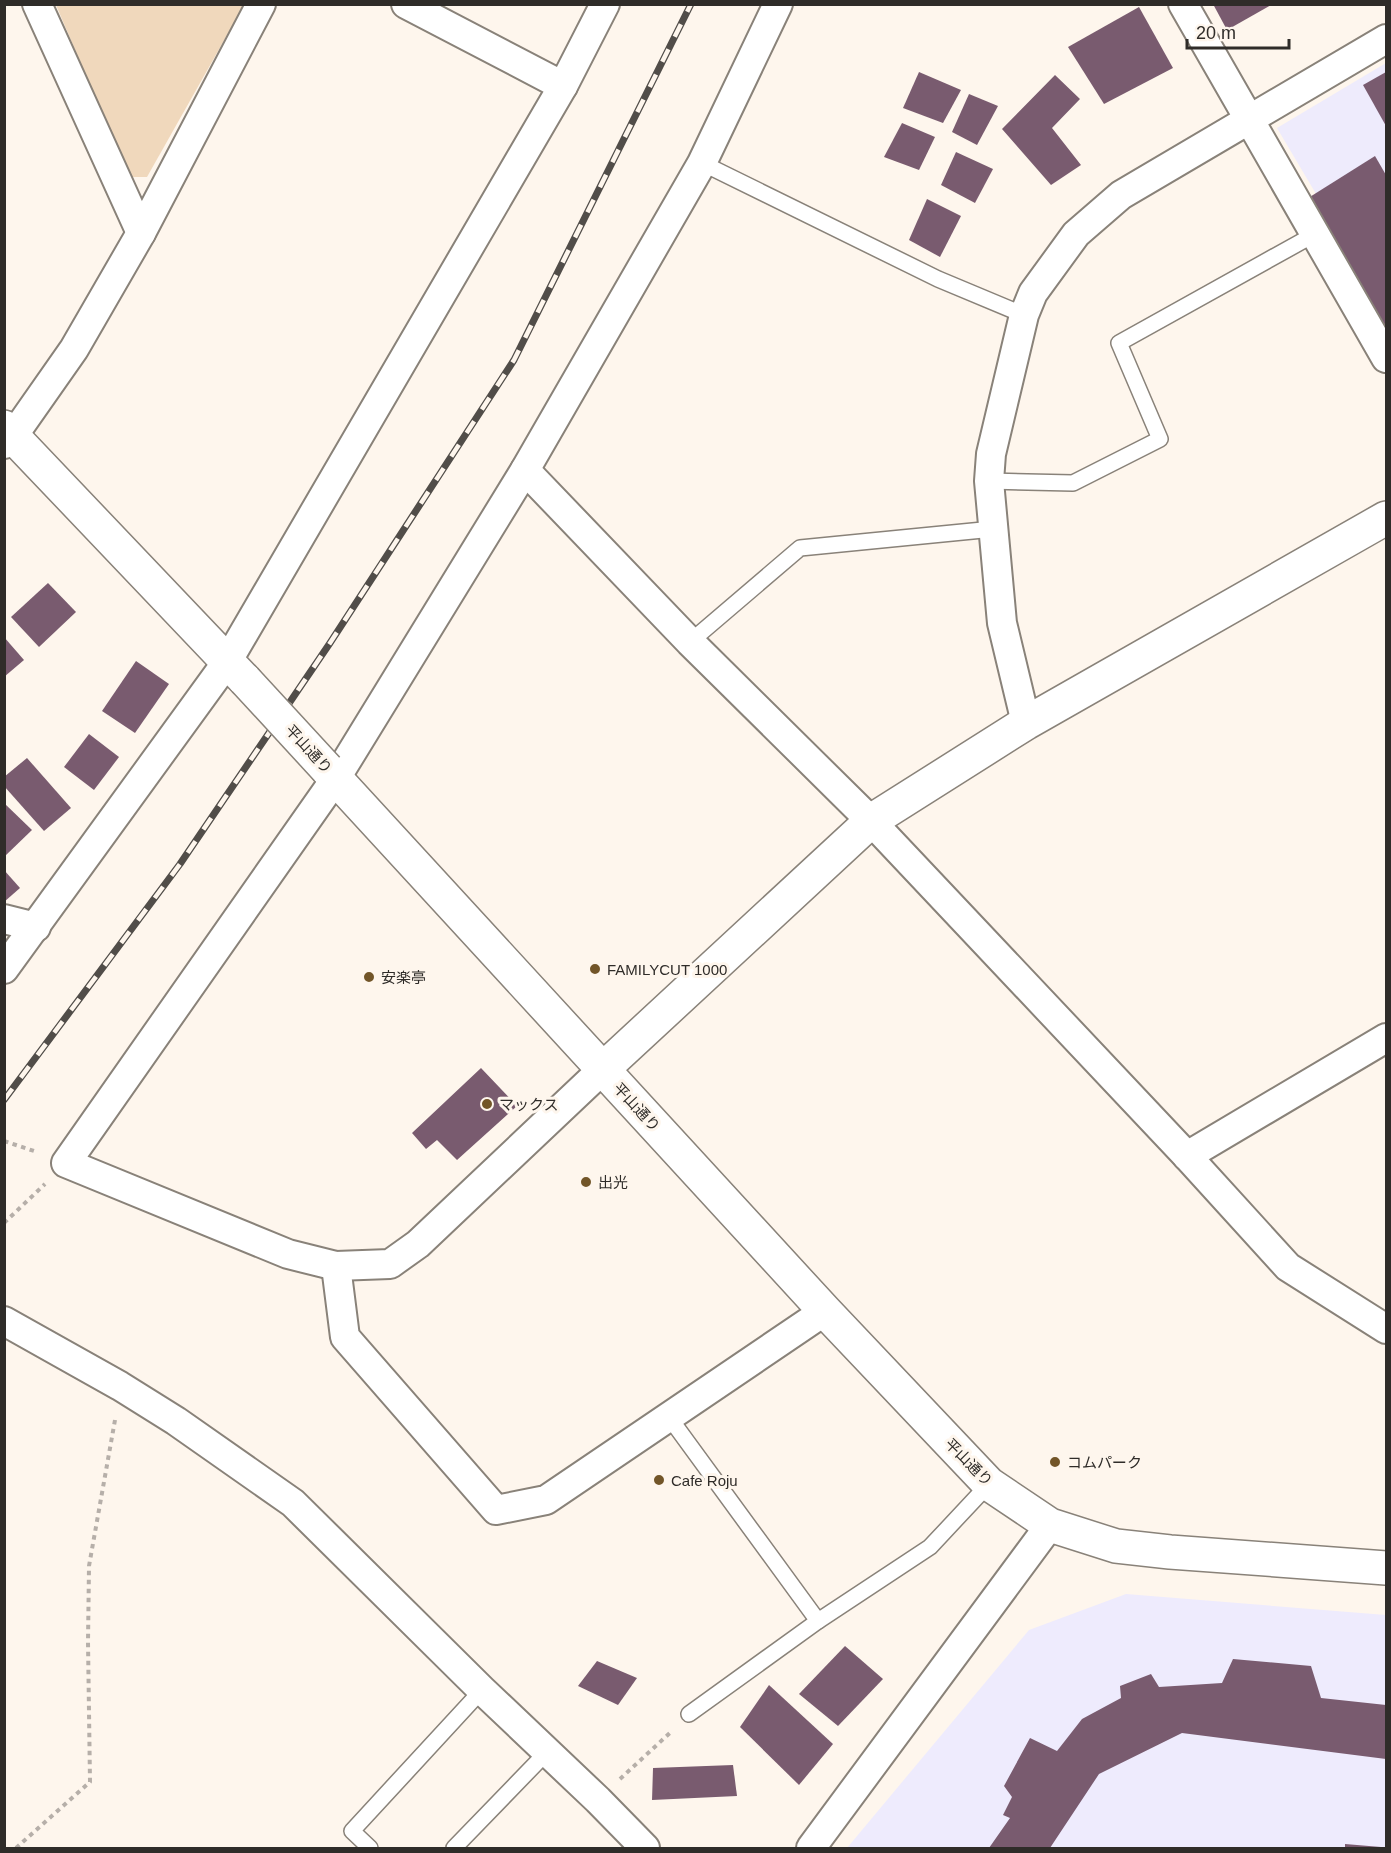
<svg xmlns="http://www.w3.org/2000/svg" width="1391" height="1853" font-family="Arial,'Noto Sans JP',sans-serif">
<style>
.education{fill:#eeebfd}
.medical{fill:#eeebfc}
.green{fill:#f0d8bc}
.building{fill:#795b6f}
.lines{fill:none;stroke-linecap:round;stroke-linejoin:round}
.lane-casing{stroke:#898279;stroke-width:18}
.street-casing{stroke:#898279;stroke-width:32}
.secondary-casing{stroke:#898279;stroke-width:36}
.path{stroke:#b6afa9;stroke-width:4;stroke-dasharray:4.5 4.5;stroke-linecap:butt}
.lane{stroke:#fff;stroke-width:15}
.street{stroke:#fff;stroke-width:28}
.secondary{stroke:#fff;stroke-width:33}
.rail-casing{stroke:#514d49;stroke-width:7}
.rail{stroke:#fef6ed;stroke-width:4.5;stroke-dasharray:14;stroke-linecap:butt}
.secondary-bridge-casing{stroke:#898279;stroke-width:36;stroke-linecap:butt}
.secondary-bridge{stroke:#fff;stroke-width:33}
.poi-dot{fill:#725528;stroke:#fef6ed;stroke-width:2}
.labels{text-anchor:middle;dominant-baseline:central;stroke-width:6;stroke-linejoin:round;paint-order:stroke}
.street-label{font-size:15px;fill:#2f2c29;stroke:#fef6ed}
.poi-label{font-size:15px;fill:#2f2c29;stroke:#fef6ed;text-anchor:start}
</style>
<rect width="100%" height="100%" fill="#fef6ed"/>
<polygon class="education" points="1126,1594 1386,1615 1386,1848 847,1848 1029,1630"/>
<polygon class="medical" points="1386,63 1386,312 1277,128"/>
<polygon class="green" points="56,5 244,5 147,177 129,177"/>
<g class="building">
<polygon points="1213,4 1273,4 1227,30"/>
<polygon points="1139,7 1173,68 1104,104 1068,47"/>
<polygon points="919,72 961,90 943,123 903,108"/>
<polygon points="1386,72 1386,126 1363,85"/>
<polygon points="1055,75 1080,99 1052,128 1081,165 1051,185 1002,129"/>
<polygon points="969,94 998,106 977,145 952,132"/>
<polygon points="902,123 935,137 919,170 884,157"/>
<polygon points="956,152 993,169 975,203 941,185"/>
<polygon points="1375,156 1386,175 1386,328 1305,200"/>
<polygon points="927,199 961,216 940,257 909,240"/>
<polygon points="48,583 76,612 39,647 11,617"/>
<polygon points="4,637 24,660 4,677"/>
<polygon points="136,661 169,684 135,733 102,711"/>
<polygon points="89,734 119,757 94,790 64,767"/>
<polygon points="27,758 71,808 44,831 4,786 4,777"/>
<polygon points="4,803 32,830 4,857"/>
<polygon points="4,870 20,888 4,902"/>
<polygon points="481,1068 517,1106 457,1160 437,1140 426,1149 412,1133"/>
<polygon points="845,1646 883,1679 838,1726 799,1694"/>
<polygon points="1233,1659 1311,1666 1321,1698 1386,1705 1386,1759 1182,1733 1099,1774 1050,1848 989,1848 1010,1818 1003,1815 1012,1797 1004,1786 1030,1738 1057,1751 1082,1719 1121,1698 1120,1686 1151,1674 1159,1687 1222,1683"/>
<polygon points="597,1661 637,1678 618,1705 578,1686"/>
<polygon points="769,1685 833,1744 799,1785 740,1727"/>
<polygon points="733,1765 737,1796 652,1800 653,1768"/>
<polygon points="1345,1844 1381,1847 1381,1848 1345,1848"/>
</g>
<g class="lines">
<g class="lane-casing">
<g id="lane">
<polyline points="702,163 938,279 1024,315"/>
<polyline points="989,481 1073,483 1160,439 1119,343 1315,234"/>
<polyline points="690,642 800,548 993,529"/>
<polyline points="669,1417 818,1621"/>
<polyline points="689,1714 818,1621 930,1547 989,1484"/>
<polyline points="370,1848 352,1831 482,1690"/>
<polyline points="454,1848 547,1752"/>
</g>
</g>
<g class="street-casing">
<g id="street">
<polyline points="37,4 141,233"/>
<polyline points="406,4 563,86"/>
<polyline points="1183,4 1386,358"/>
<polyline points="4,444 13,436 74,349 141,233 261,4"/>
<polyline points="525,470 690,642 871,821 1187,1156 1288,1267 1386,1329"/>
<polyline points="1026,723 1002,623 989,481 991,454 1024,315 1033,293 1076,234 1121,195 1386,39"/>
<polyline points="4,919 36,927"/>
<polyline points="4,969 227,662 563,86 605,4"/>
<polyline points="602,1070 418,1244 390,1264 336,1266 288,1254 66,1163 336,778 525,470 702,163 778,4"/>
<polyline points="1187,1156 1386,1038"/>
<polyline points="336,1266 345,1337 496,1510 546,1500 825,1311"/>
<polyline points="4,1321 120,1386 176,1421 293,1503 482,1690 598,1800 645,1848"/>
<polyline points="811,1848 1050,1525"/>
</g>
</g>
<g class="secondary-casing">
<g id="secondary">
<polyline points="4,427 245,680"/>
<polyline points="327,769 825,1311 989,1484 1050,1525 1116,1546 1170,1552 1386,1568"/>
<polyline points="602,1070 871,821 1026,723 1386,518"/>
</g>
</g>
<g class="path">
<polyline points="4,1141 37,1152"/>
<polyline points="4,1223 45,1184"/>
<polyline points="620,1779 672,1731"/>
<polyline points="16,1848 90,1782 88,1642 89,1566 115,1420"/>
</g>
<use href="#lane" class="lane"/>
<use href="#street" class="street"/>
<use href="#secondary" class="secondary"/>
<g class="rail-casing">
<polyline id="rail" points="4,1100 180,864 330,643 514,360 691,4"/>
</g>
<use href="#rail" class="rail"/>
<g class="secondary-bridge-casing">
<polyline id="secondary-bridge" points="245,680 327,769"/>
</g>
<use href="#secondary-bridge" class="secondary-bridge"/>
</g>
<g class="poi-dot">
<circle cx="595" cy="969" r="6"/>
<circle cx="369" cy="977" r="6"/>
<circle cx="487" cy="1104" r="6"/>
<circle cx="586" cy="1182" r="6"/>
<circle cx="1055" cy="1462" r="6"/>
<circle cx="659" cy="1480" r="6"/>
</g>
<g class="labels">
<g class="street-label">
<text transform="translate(309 749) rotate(47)">平山通り</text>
<text transform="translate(637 1107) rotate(47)">平山通り</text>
<text transform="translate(969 1462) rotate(45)">平山通り</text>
</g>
<g class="poi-label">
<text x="607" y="969">FAMILYCUT 1000</text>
<text x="381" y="977">安楽亭</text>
<text x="499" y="1104">マックス</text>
<text x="598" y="1182">出光</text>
<text x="1067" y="1462">コムパーク</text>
<text x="671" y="1480">Cafe Roju</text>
</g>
</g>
<rect width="1391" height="1853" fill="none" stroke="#2f2c29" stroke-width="12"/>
<path d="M1187 39v9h102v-9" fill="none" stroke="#2f2c29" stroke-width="3"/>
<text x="1196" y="39" font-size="18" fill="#2f2c29" stroke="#fef6ed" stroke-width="4.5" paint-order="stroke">20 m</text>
</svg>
